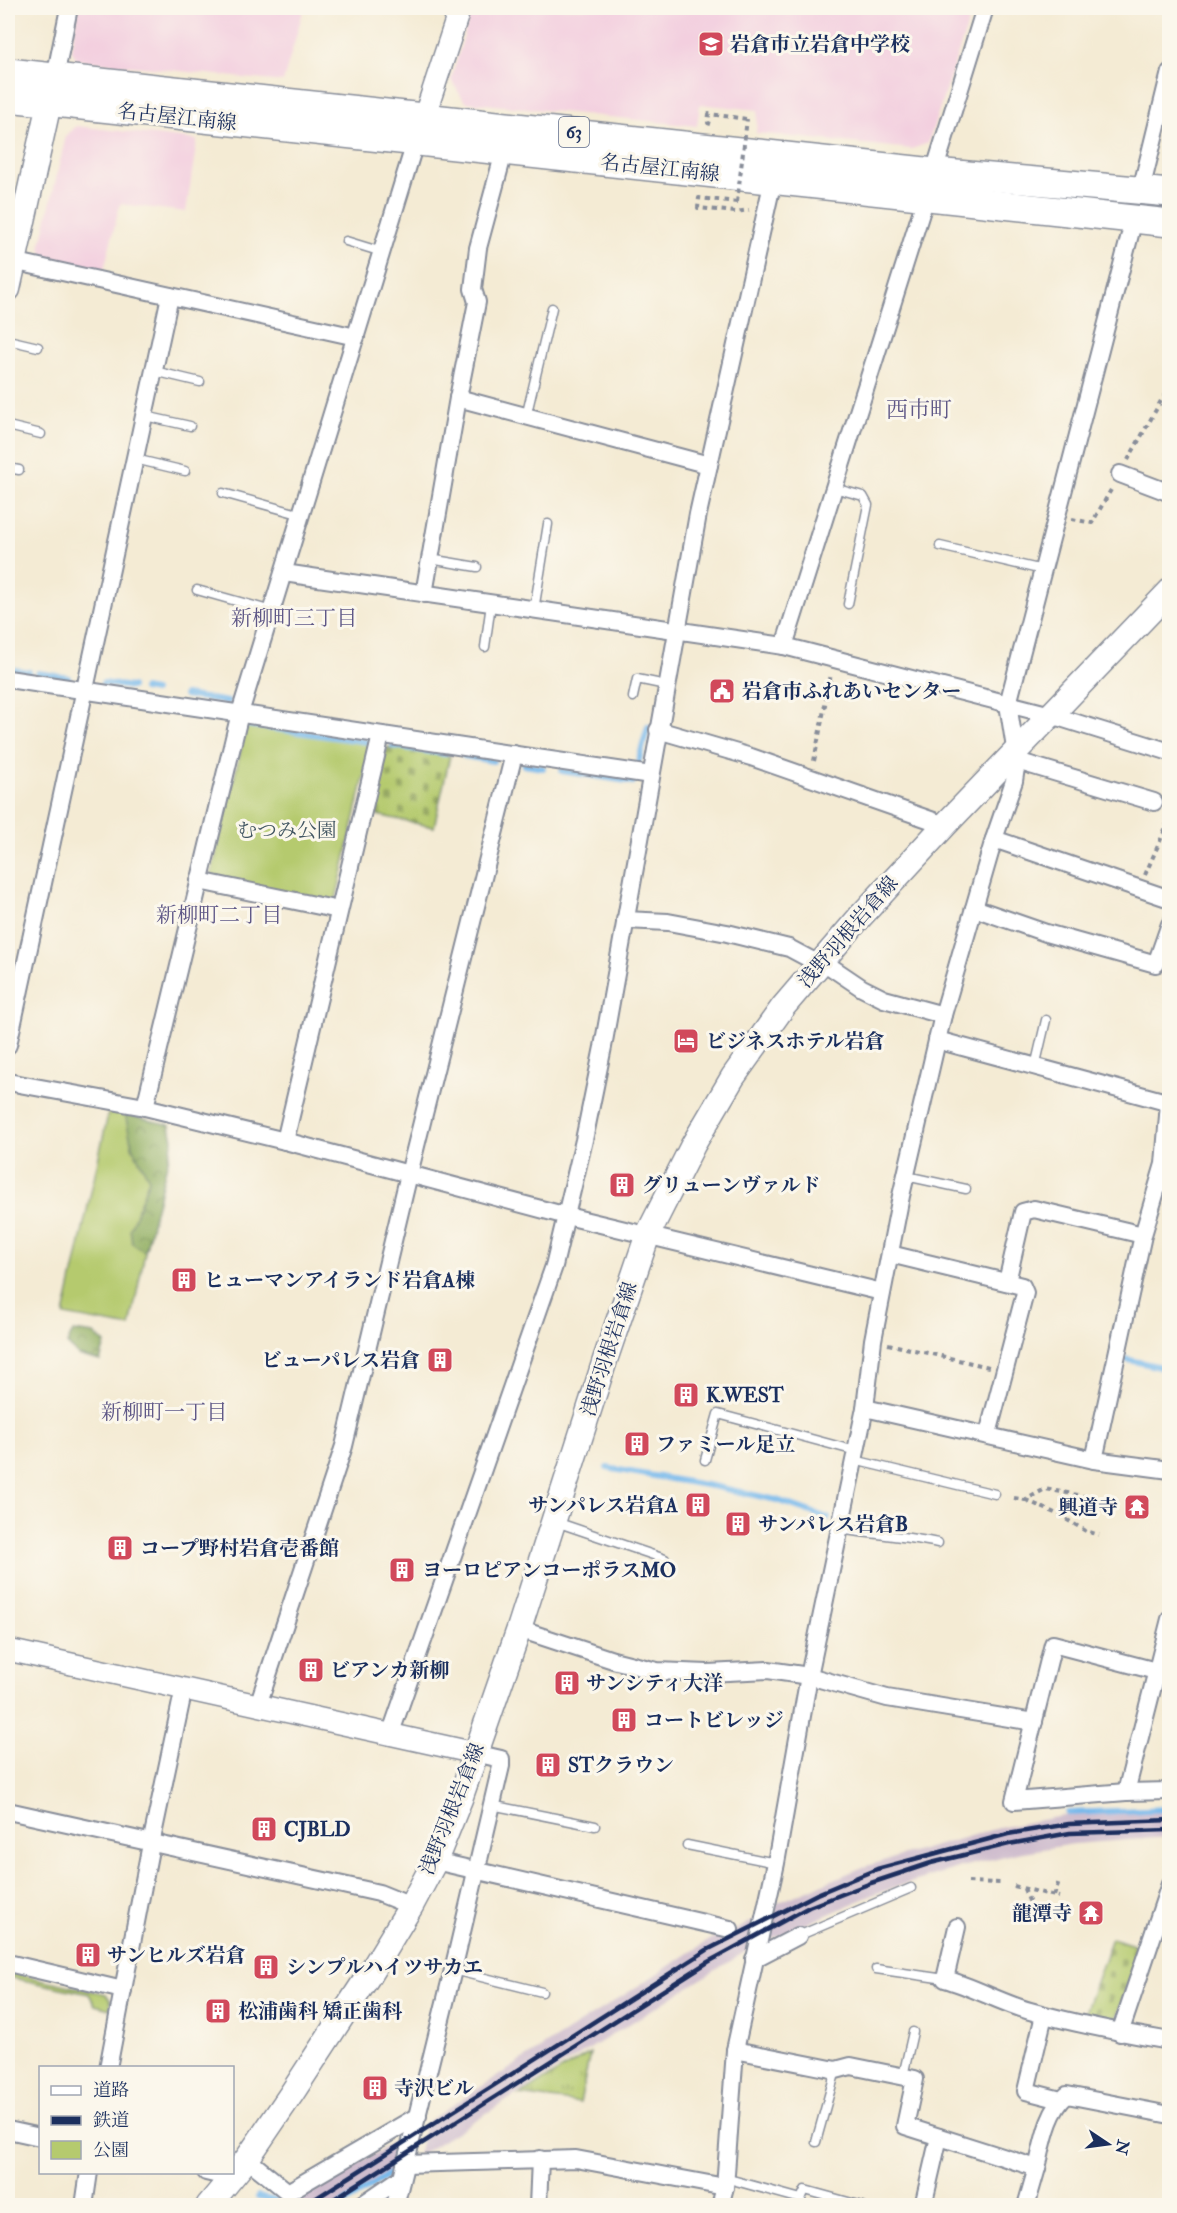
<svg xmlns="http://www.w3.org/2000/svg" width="1177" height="2213" font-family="'IM FELL Double Pica','Noto Serif JP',serif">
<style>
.built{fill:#f3cfdf}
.railway{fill:#cfbdce}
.grass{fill:url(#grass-tufts);stroke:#687c66;stroke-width:1.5}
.forest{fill:url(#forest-crowns);stroke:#566e60;stroke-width:1.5}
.cemetery{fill:url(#cemetery-stones);stroke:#687c66;stroke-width:1.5}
.green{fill:#b5ca6e;stroke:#687c66;stroke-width:1.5}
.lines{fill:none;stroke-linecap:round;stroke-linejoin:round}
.stream{stroke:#77b9ec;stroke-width:6}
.service-casing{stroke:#888d99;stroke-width:11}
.minor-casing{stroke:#888d99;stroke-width:20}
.tertiary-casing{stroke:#888d99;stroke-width:24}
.secondary-casing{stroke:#888d99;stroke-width:27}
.primary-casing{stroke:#888d99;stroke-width:30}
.path{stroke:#888d99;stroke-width:4;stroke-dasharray:4.5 4.5;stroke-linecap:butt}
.service{stroke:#fff;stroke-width:8}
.minor{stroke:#fff;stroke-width:16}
.tertiary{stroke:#fff;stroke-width:21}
.secondary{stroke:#fff;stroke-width:24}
.primary{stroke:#fff;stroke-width:27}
.rail{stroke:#1b2f5e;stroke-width:4.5}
.path-bridge{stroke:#888d99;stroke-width:4;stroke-dasharray:4.5 4.5;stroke-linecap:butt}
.labels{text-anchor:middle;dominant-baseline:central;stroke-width:6;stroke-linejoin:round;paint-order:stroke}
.shield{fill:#fbf7ec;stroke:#5e6b89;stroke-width:1.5}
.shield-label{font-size:18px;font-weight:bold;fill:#1b2f5e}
.poi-label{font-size:20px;font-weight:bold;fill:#1b2f5e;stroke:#fbf7ec;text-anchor:start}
.street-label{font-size:20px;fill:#1b2f5e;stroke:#fbf7ec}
.park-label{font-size:20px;fill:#425662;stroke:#fbf7ec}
.neighbourhood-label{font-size:21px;fill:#5f5887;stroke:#fbf7ec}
.quarter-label{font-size:22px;fill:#5f5887;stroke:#fbf7ec}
</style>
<defs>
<pattern id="grass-tufts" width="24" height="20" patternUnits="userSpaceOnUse" patternTransform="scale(1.5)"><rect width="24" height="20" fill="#b5ca6e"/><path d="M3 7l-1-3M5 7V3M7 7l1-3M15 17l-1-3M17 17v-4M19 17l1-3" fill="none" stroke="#92a45e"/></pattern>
<pattern id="forest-crowns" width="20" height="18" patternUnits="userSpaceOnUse" patternTransform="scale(1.5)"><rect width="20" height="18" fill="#90ae61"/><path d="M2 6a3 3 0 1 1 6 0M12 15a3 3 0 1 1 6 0" fill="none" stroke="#758e53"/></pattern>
<pattern id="cemetery-stones" width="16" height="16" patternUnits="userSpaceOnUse" patternTransform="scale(1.5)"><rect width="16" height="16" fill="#b5ca6e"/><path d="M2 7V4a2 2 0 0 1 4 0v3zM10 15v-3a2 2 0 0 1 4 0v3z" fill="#92a45e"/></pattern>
</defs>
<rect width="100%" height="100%" fill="#fbf7ec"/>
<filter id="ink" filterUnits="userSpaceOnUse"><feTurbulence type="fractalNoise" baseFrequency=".0167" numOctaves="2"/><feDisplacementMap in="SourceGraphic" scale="12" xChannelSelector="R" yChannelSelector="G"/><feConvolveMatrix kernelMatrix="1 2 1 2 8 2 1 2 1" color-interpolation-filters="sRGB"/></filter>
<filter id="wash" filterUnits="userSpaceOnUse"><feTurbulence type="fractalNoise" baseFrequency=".008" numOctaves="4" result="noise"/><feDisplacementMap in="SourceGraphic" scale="24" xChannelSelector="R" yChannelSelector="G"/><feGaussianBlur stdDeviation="1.35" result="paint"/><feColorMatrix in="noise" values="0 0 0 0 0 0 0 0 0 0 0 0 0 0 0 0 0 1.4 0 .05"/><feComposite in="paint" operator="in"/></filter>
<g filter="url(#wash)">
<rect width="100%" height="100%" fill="#f4ebd4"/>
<g class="built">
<polygon points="79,8 304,8 283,82 77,60 71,49"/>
<polygon points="472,8 973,8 928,143 912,149 756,133 758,110 700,104 697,126 465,102 451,80"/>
<polygon points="76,126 197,140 186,212 120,204 104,270 45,257 40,248 66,136"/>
</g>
<g class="railway">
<polygon points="1169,1811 1169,1837 1074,1844 1017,1853 961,1867 874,1894 768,1941 775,1904 863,1867 998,1828 1068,1815"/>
<polygon points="757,1918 751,1948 418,2156 425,2123 722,1932 729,1934"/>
<polygon points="410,2132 401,2166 340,2205 288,2206"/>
</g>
<polygon class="grass" points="590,2053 580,2103 519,2095"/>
<g class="forest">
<polygon points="125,1114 170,1125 173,1140 145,1252 132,1243 130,1229 149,1179 132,1147"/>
<polygon points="73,1331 94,1334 105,1343 100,1361 78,1355 67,1344"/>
</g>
<g class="cemetery">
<polygon points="387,747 450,756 434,827 372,814"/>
<polygon points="1112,1938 1140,1947 1115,2021 1111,2024 1083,2018"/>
</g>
<g class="green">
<polygon points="248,726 368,744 371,747 335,904 211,875 246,728"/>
<polygon points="109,1110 125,1114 132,1147 149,1179 130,1229 132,1243 145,1252 130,1327 64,1315"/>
<polygon points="8,1972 106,1994 111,2001 110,2009 95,2005 89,1994 8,1977"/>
</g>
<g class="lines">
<g class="stream">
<polyline points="8,669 29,672"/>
<polyline points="38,673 68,678"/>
<polyline points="103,683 131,687"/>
<polyline points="144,689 154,691"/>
<polyline points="185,695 228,702"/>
<polyline points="248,725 368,742"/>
<polyline points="393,746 445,754"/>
<polyline points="464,756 493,761"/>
<polyline points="638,763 648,727"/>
<polyline points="524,765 543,768"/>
<polyline points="562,771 633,782"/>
<polyline points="1120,1358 1170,1369"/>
<polyline points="607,1468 717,1487 777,1500 828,1518"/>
<polyline points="1068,1813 1170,1809"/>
<polyline points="258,2197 290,2204"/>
<polyline points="340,2206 400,2167"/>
</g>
</g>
</g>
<g filter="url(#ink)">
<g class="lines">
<g class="service-casing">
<g id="service">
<polyline points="346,241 382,252"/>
<polyline points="8,340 38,347"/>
<polyline points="154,371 200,382"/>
<polyline points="145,416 190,426"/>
<polyline points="526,417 552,308"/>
<polyline points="8,426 41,434"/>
<polyline points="135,459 185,471"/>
<polyline points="8,468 19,470"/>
<polyline points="834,488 863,496 868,505 848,604"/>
<polyline points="223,493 302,515"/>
<polyline points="940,546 1043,570"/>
<polyline points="430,559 477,567"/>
<polyline points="197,590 272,611"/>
<polyline points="534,610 548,524"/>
<polyline points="485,647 491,604"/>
<polyline points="633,697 637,679 666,685"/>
<polyline points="1035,1067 1046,1020"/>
<polyline points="906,1176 966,1189"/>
<polyline points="705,1460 718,1414 856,1451"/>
<polyline points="854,1460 995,1494"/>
<polyline points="556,1522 665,1559"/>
<path d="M839 1529C872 1534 905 1536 938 1543"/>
<polyline points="491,1805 595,1826"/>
<polyline points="687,1845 776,1863"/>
<polyline points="798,1936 911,1888"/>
<polyline points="876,1969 945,1979"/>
<polyline points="453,1970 542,1992"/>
<polyline points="903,2076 913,2032"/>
<polyline points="816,2142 836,2070"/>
<polyline points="725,2178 801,2199 805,2190 863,2206"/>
</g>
</g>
<g class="minor-casing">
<g id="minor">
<polyline points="55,77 69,8"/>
<polyline points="934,172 985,8"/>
<polyline points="1141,190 1170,72"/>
<polyline points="8,260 356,337"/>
<polyline points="458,398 709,465"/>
<polyline points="1120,474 1170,493"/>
<polyline points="284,573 784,646 1051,715 1170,752"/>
<polyline points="424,594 458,398 477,302 473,289 478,248 504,152"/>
<polyline points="784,646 926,197"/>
<polyline points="8,679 651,775"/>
<polyline points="658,730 751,757 945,825"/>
<polyline points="1017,761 1154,802"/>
<polyline points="994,839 1170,899"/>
<polyline points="199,881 339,910"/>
<polyline points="974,908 1046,933 1156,964 1170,924"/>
<polyline points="625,920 668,922 727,933 789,948 819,964"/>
<polyline points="822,961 862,988 884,999 943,1015"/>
<polyline points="937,1040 1170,1103"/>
<polyline points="8,1045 170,296"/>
<polyline points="8,1082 145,1107 285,1141 567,1216 882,1292"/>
<polyline points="145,1107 240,713 415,143"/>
<polyline points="285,1141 381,735"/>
<polyline points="890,1254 1022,1286 1025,1293 988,1434"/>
<polyline points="1007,1282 1023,1212 1034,1209 1143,1235"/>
<polyline points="865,1408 1094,1460 1170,1470"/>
<polyline points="1094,1460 1143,1235 1164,1164 1169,1103"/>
<polyline points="519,1629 613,1660 657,1671 708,1673 768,1670 809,1676 887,1698 1034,1722"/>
<polyline points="1156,1671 1053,1644 1014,1801 1126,1792 1170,1791"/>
<polyline points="258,1705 344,1446 409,1174 514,754"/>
<polyline points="390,1735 554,1266 584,1140 603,1047 698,514 773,180"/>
<polyline points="1126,1792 1170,1619"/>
<polyline points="8,1811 379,1893 411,1906"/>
<polyline points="435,1861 730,1929"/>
<path d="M957 1927 945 1979C974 1987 1001 2003 1030 2011 1076 2024 1123 2033 1170 2041"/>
<polyline points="754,1959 798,1936"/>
<polyline points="8,1963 123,1990"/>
<polyline points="1044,2015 1026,2091 1061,2100"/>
<polyline points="1120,2033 1170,1884"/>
<polyline points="735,2050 836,2070 851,2066 915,2079 905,2126 1037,2168 1026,2206"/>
<polyline points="108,2068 151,1844 184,1688"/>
<polyline points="8,2130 40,2137"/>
<polyline points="247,2159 288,2192 418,2116"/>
<polyline points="405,2164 576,2159 725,2187"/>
<path d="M1037 2168C1043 2144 1047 2112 1067 2095L1170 2115"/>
<polyline points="206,2172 231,2178"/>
<polyline points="84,2206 89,2172"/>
<polyline points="360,2206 401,2178"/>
<polyline points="395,2206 453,1970 501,1766 501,1759 475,1753"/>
<polyline points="538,2206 540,2159"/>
<polyline points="720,2206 725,2187 735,2050 776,1863 809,1676 865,1408 873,1340 901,1196 943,1015 994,839 1014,781 1017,761 1008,704 1134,219"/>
<polyline points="923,2206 939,2137"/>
</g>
</g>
<g class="tertiary-casing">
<g id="tertiary">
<polyline points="420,130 460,8"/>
<polyline points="8,1650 475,1753"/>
</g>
</g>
<g class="secondary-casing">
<g id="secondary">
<polyline points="8,289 53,85"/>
<polyline points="208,2206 247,2159 292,2093 369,1975 411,1906 435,1861 460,1799 519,1629 605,1360 648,1234 693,1145 733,1077 783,1007 859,918 945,825 1170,591"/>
</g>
</g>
<g class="primary-casing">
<g id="primary">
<polyline points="8,72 934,172 1170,193"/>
<polyline points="8,98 1170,223"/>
</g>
</g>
<g class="path">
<polyline points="711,124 708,123 709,114 747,119"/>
<polyline points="737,202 699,198 698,208 736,212 749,210"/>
<polyline points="1128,460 1162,399 1170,391"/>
<polyline points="1072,519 1092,523 1112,488"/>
<polyline points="814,761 831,674"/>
<polyline points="1145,875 1164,832 1170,815"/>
<polyline points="888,1344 989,1367"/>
<polyline points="1014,1498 1025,1500 1045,1489 1095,1498"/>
<polyline points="1026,1500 1057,1514 1086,1531 1099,1535"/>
<polyline points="968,1882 1001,1883"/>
<polyline points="1014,1886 1059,1897"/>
<polyline points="1024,1889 1038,1922"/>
<polyline points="1054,1896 1059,1881"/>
</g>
<use href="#service" class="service"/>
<use href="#minor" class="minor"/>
<use href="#tertiary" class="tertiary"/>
<use href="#secondary" class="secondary"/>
<use href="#primary" class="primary"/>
<g class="rail">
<polyline points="304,2206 707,1950 817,1894 877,1869 1008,1834 1069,1824 1170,1820"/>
<polyline points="323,2206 708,1962 809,1907 871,1883 931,1863 1009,1844 1070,1833 1170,1830"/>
</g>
<polyline class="path-bridge" points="737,202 747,119"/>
</g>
</g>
<defs>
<g id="school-square" transform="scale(1.35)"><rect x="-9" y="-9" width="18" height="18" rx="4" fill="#d1495b" stroke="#fbf7ec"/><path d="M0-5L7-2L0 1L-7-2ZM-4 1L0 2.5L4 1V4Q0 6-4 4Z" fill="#fff"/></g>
<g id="civic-square" transform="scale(1.35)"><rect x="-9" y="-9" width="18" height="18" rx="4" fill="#d1495b" stroke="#fbf7ec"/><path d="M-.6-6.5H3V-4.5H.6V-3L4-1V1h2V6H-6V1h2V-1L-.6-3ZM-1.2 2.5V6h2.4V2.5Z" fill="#fff"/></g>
<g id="hotel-square" transform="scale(1.35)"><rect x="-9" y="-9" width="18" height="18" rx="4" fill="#d1495b" stroke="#fbf7ec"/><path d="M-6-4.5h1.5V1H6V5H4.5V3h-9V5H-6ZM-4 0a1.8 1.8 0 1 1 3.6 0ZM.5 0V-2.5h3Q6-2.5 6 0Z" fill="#fff"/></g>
<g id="building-square" transform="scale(1.35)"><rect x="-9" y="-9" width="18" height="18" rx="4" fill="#d1495b" stroke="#fbf7ec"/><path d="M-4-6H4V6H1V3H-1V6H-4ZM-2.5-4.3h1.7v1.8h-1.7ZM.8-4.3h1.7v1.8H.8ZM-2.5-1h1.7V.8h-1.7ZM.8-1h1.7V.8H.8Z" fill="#fff"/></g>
<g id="temple-square" transform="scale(1.35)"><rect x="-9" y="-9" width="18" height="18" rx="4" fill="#d1495b" stroke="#fbf7ec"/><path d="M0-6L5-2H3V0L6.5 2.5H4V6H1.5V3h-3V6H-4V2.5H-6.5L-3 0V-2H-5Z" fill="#fff"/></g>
</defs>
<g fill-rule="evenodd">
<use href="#school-square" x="711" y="44"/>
<use href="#civic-square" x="722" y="691"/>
<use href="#hotel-square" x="686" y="1041"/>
<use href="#building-square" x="622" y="1185"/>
<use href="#building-square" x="184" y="1280"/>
<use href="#building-square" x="440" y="1360"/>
<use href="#building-square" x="686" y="1395"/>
<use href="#building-square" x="637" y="1444"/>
<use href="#building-square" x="698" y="1505"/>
<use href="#temple-square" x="1137" y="1507"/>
<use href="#building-square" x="738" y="1524"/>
<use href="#building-square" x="120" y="1548"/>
<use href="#building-square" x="402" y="1570"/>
<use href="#building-square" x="311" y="1670"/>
<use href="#building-square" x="567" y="1683"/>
<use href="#building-square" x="624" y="1720"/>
<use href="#building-square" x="548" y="1765"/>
<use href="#building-square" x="264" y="1829"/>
<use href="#temple-square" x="1091" y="1913"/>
<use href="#building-square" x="88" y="1955"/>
<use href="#building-square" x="266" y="1967"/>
<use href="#building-square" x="218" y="2011"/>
<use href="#building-square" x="375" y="2088"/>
</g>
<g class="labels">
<rect class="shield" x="559" y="117" width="30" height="30" rx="4.5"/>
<g class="shield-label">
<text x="574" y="132">63</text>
</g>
<g class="poi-label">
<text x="730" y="44">岩倉市立岩倉中学校</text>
<text x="742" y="691">岩倉市ふれあいセンター</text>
<text x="706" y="1041">ビジネスホテル岩倉</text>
<text x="642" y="1185">グリューンヴァルド</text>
<text x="204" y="1280">ヒューマンアイランド岩倉A棟</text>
<text x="420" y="1360" text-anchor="end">ビューパレス岩倉</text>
<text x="706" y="1395">K.WEST</text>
<text x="656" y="1444">ファミール足立</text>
<text x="678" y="1505" text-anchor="end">サンパレス岩倉A</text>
<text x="1118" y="1507" text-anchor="end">興道寺</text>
<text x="758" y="1524">サンパレス岩倉B</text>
<text x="140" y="1548">コープ野村岩倉壱番館</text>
<text x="422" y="1570">ヨーロピアンコーポラスMO</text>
<text x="330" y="1670">ビアンカ新柳</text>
<text x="586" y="1683">サンシティ大洋</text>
<text x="644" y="1720">コートビレッジ</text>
<text x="568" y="1765">STクラウン</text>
<text x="284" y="1829">CJBLD</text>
<text x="1072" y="1913" text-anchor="end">龍潭寺</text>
<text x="107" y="1955">サンヒルズ岩倉</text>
<text x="286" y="1967">シンプルハイツサカエ</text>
<text x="238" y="2011">松浦歯科 矯正歯科</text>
<text x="394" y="2088">寺沢ビル</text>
</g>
<g class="street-label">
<text transform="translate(177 117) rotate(6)">名古屋江南線</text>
<text transform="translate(660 168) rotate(6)">名古屋江南線</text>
<text transform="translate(848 932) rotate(-49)">浅野羽根岩倉線</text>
<text transform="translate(609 1349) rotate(-72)">浅野羽根岩倉線</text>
<text transform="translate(452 1809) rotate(-68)">浅野羽根岩倉線</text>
</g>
<g class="park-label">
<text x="287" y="830">むつみ公園</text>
</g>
<g class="neighbourhood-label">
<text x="294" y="618">新柳町三丁目</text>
<text x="219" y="915">新柳町二丁目</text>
<text x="164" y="1412">新柳町一丁目</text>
</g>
<g class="quarter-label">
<text x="919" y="410">西市町</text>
</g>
</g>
<rect width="1177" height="2213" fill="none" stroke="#fbf7ec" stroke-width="30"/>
<rect x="39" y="2066" width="195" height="108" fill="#fbf7ec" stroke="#a1a7b3" stroke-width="1.5"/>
<rect x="51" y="2086" width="30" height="9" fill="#ffffff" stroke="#a1a7b3" stroke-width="1.5"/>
<text x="93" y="2096" font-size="18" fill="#1b2f5e">道路</text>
<rect x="51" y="2116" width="30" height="9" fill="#1b2f5e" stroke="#a1a7b3" stroke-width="1.5"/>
<text x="93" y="2126" font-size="18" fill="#1b2f5e">鉄道</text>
<rect x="51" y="2141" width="30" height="18" fill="#b5ca6e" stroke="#a1a7b3" stroke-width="1.5"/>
<text x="93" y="2156" font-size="18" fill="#1b2f5e">公園</text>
<g transform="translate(1108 2144) rotate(103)" stroke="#fbf7ec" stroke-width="4.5" paint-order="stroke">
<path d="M0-4.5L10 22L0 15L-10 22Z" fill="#1b2f5e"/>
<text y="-9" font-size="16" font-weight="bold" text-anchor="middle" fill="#1b2f5e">N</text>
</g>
</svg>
